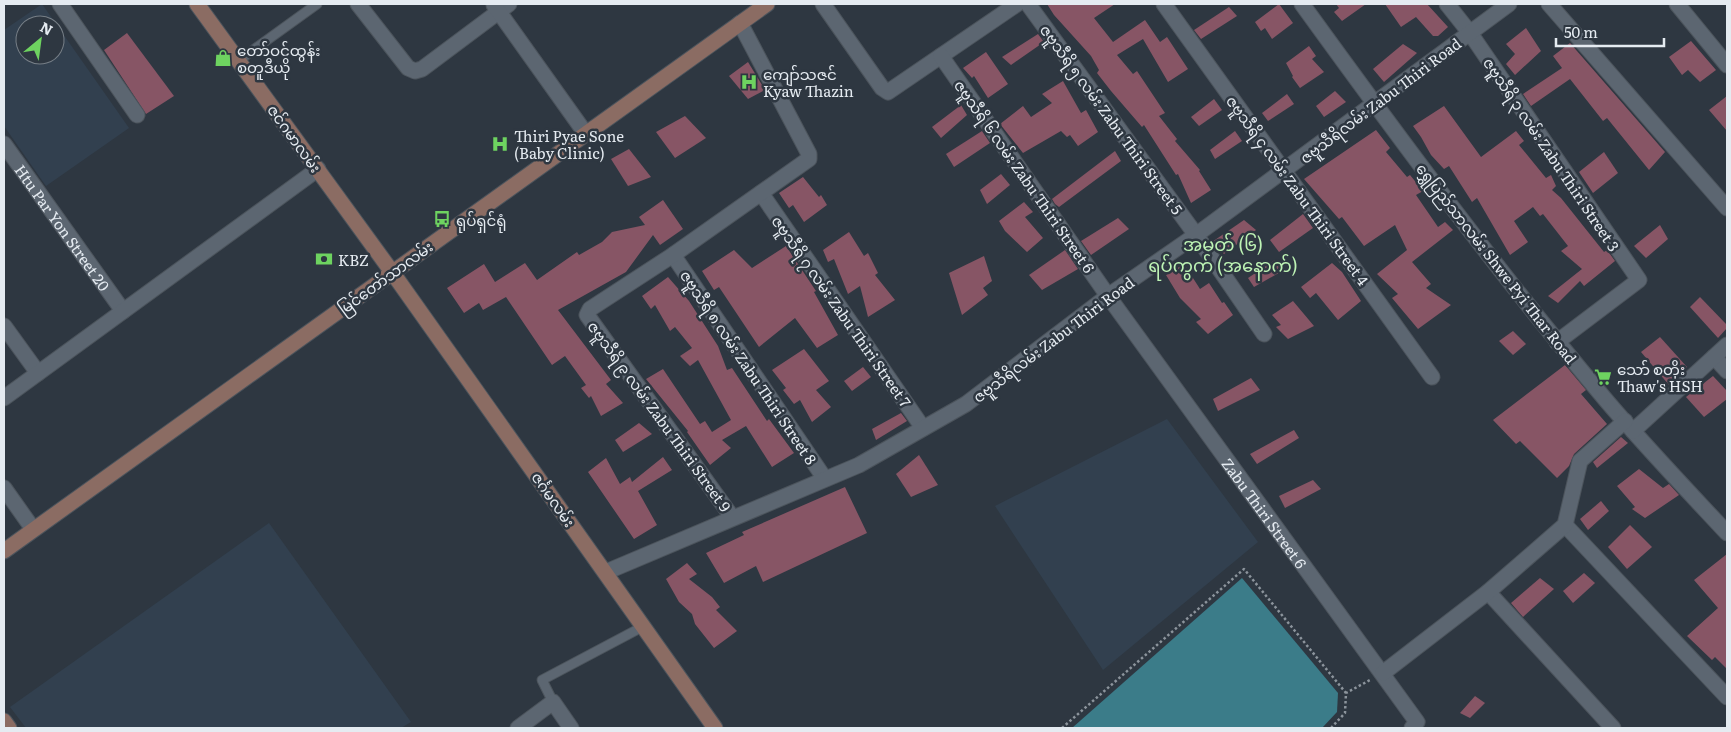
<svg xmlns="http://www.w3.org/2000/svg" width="1731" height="732" font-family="Literata,'Noto Sans Myanmar',serif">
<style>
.built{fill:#32404f;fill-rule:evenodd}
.water{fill:#3b7c89}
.building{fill:#875565}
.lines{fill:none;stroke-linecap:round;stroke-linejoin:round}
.lane-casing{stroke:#4c545c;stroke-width:11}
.street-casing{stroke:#4c545c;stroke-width:17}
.secondary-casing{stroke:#4c545c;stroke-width:17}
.path{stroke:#8c949c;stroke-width:2.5;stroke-dasharray:2.5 2.5;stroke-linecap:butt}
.lane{stroke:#5c6671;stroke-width:9}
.street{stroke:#5c6671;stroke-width:15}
.secondary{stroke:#8b6c63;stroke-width:15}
.labels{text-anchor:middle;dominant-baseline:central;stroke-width:5;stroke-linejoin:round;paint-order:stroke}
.poi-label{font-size:15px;fill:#e5ebf1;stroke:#2e3741;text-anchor:start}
.street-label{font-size:15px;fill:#e5ebf1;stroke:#2e3741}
.quarter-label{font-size:18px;fill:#bef4b5;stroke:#2e3741}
</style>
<rect width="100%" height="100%" fill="#2e3741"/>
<g class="built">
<path d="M42 4 129 128 46 186 4 126V30ZM25 25H55V55H25Z"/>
<polygon points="1167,419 1258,542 1103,670 995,506"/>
<polygon points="269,523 411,722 401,728 26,728 10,707"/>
</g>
<polygon class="water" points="1242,578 1338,693 1337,712 1322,728 1072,728"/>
<g class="building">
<polygon points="1047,4 1115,4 1094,18 1113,42 1145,20 1160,42 1167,37 1188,69 1168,82 1143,39 1117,55 1133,74 1137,71 1165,113 1159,116 1177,139 1175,141 1200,170 1199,171 1211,190 1191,203 1178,174 1176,175 1144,125 1142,127 1111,91 1097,73 1099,70 1091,56 1054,15"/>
<polygon points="1279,4 1293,23 1272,39 1265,28 1261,31 1255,22"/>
<polygon points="1336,4 1366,4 1342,21 1334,12 1339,8"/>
<polygon points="1385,4 1427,4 1448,27 1438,36 1433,36 1416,17 1401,27"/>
<polygon points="1229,7 1237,16 1201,39 1194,30"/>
<polygon points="1526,28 1541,51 1515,75 1506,64 1515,54 1506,44"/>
<polygon points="127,33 174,96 146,114 104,50"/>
<polygon points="1038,34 1044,42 1011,65 1002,57"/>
<polygon points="1691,41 1716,70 1700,82 1688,70 1682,75 1669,57"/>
<polygon points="1570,43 1665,152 1649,170 1607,118 1603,121 1570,79 1531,106 1523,94 1562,68 1553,56"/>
<polygon points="1403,44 1417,53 1384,82 1373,69"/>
<polygon points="1309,46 1316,56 1312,59 1324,72 1300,88 1292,77 1293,76 1286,63"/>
<polygon points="986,52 1008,84 988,98 974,76 972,78 963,68"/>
<polygon points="748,62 765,90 748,99 729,76"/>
<polygon points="1063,81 1081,113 1086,110 1098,132 1078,146 1070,135 1067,137 1061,131 1023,153 1000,124 1023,106 1031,117 1052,103 1042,94"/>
<polygon points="1335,91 1346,102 1324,117 1316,106"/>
<polygon points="1287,94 1294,104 1268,121 1262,113"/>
<polygon points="1727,96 1727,131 1709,110"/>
<polygon points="1214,99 1222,110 1199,126 1191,117"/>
<polygon points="961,105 967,115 941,138 932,127"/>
<polygon points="1444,106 1481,157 1516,131 1524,141 1519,145 1546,178 1551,175 1556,186 1552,190 1561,198 1604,252 1607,250 1615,261 1584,286 1580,281 1558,303 1548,296 1582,269 1561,251 1568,246 1543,214 1540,216 1533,207 1514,221 1528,242 1510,255 1477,198 1472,202 1449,166 1444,169 1431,155 1421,137 1413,126"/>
<polygon points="685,116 706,138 675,158 656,132"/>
<polygon points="1376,130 1390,148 1386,152 1407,177 1410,175 1423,191 1416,195 1438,227 1445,222 1453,230 1412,262 1431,284 1426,288 1451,305 1418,329 1392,298 1398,294 1377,274 1407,250 1395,225 1364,246 1342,217 1339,219 1304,179"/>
<polygon points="982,131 990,143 954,167 946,154"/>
<polygon points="1235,131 1242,141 1215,159 1210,150"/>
<polygon points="629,149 651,177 628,186 611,159"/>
<polygon points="1115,151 1121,161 1059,207 1055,204 1052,199"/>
<polygon points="1604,152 1618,173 1593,193 1579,172"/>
<polygon points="1001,174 1010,185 987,204 980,190"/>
<polygon points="803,177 819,197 821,195 827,205 804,222 793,205 789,208 779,193"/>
<polygon points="663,200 683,229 660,245 653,235 626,272 558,310 611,380 606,384 623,403 601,416 591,396 589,398 581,388 586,385 565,356 552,365 506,297 483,310 479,303 464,313 447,288 484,264 495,282 525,263 537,280 577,252 579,255 602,242 612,232 645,225 639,217"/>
<polygon points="1024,202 1033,212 1025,217 1043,238 1027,252 1005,231 999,221"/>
<polygon points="1303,214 1313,228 1279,252 1270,240"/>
<polygon points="1118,218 1129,229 1091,255 1081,241"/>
<polygon points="1244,220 1256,230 1224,254 1212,242"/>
<polygon points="1660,225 1668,239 1646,258 1634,246"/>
<polygon points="849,232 864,256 868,253 878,273 875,275 895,300 868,317 860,286 848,294 834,259 828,262 823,250"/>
<polygon points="786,246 816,291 814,292 838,335 817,348 795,318 759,347 719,287 714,290 702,271 734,250 752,268"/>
<polygon points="1065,250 1078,269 1042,290 1029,275"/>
<polygon points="984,256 992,281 983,288 988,295 962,315 949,273"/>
<polygon points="1275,260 1284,270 1254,287 1248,278"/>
<polygon points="1332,263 1342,272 1361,301 1338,320 1316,293 1310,298 1301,287"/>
<polygon points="1184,264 1200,289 1209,283 1222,303 1224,302 1233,315 1208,334 1196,322 1201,319 1180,298 1166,275"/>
<polygon points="668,277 689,301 718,346 727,370 732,368 767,421 769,419 794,453 772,467 746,426 722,440 731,448 710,465 687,432 688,431 646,379 663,369 700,424 705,421 712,432 731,420 698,360 690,366 680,356 692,348 675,327 670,331 655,305 651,309 642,296"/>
<polygon points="1700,297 1727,325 1727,328 1718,338 1690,307"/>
<polygon points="1293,301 1314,326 1288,339 1276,327 1281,325 1272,315"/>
<polygon points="1513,331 1526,344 1513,355 1499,341"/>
<polygon points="1660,337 1687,367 1669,385 1641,352"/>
<polygon points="804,349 829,381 816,390 831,407 812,422 800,400 794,404 783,390 786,388 772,370"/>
<polygon points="1565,365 1586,390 1581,394 1607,424 1574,454 1569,466 1557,478 1520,441 1516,444 1493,420"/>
<polygon points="863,367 871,377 852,391 844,381"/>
<polygon points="1713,376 1727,391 1727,399 1704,417 1686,397"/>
<polygon points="1251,378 1260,390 1218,411 1213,399"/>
<polygon points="901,413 907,421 876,440 872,429"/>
<polygon points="639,423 652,434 623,452 615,440"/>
<polygon points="1294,430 1299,438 1257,464 1250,454"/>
<polygon points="1621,437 1628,443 1597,468 1593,462"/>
<polygon points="919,455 938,485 911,497 896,474"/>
<polygon points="663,457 672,470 638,491 657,525 634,539 588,472 606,458 620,484 630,477 632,482"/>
<polygon points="1639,469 1663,488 1669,484 1679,495 1645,518 1632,509 1635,507 1617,486"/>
<polygon points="1313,480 1321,489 1285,508 1279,496"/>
<polygon points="845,487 867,533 763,582 756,566 724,583 706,553 744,535 742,532"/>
<polygon points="1601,501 1609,511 1588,530 1580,519"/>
<polygon points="1630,525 1652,547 1627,569 1608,547"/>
<polygon points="1727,554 1727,669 1715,657 1712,660 1687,636 1718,608 1694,580"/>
<polygon points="687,563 697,574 689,579 712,597 720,607 716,610 737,631 714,648 695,624 692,614 679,602 666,579"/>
<polygon points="1584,573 1595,583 1573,603 1563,591"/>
<polygon points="1540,578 1554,589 1523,617 1511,603"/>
<polygon points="1475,696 1485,703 1470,718 1460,713"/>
</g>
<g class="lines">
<g class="lane-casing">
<g id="lane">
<polyline points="238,61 317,4"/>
<polyline points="553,702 542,680 644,626"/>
</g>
</g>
<g class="street-casing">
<g id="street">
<polyline points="60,4 137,115"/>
<polyline points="358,4 408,68 415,71 422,69 509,4"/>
<polyline points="823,4 882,88 888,92 1017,4"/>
<polyline points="1028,4 1196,235 1264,334"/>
<polyline points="1164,4 1432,377"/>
<path d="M1302 4C1399 138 1498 272 1605 399 1644 445 1686 489 1727 533"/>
<polyline points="1447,4 1470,33 1639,280 1557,342"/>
<polyline points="1549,4 1727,208"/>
<polyline points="1677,4 1727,65"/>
<polyline points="494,5 586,134"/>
<path id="s1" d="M941 56 1108 296 1417 722 1412 728"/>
<path id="s2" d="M4 144 123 311"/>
<polyline points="761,193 923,428"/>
<polyline points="673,255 825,479"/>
<polyline points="4,326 38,373"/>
<polyline points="1714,357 1727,371"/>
<polyline points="4,398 318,169"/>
<polyline points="1633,431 1727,345"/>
<polyline points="4,488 33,529"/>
<polyline points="732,517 587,315 590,309 673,255 809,159 809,154 740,23"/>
<polyline points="1565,525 1727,697"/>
<polyline points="606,572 859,465 966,404 1108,296 1196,235 1509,4"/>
<polyline points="1488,592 1613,728"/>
<polyline points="1383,673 1488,592 1565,525 1580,461 1625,421"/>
<polyline points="518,728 553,702 571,728"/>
</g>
</g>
<g class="secondary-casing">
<g id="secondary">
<polyline points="197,4 392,272 715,728"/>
<polyline points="4,551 767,4"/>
<polyline points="4,721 9,728"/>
</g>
</g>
<g class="path">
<polyline points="1062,728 1244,569 1346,693"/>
<polyline points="1331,728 1345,713 1346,693 1370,680"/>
</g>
<use href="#lane" class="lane"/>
<use href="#street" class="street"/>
<use href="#secondary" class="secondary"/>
</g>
<defs>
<g id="shop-bare" transform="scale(1.35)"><path d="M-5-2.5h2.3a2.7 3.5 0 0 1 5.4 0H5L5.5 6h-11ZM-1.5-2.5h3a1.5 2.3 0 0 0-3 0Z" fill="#6ed360" stroke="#2e3741" stroke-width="2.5" paint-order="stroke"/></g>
<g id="hospital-bare" transform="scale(1.35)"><path d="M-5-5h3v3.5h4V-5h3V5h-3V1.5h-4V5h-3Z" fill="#6ed360" stroke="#2e3741" stroke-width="2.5" paint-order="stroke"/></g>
<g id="bus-bare" transform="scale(1.35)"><path d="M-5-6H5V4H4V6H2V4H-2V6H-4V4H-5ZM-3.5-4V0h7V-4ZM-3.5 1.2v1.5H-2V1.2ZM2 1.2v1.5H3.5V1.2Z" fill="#6ed360" stroke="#2e3741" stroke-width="2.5" paint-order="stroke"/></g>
<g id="bank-bare" transform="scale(1.35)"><path d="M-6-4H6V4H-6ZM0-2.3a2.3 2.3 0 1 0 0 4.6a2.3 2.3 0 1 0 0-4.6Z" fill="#6ed360" stroke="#2e3741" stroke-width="2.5" paint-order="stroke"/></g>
<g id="supermarket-bare" transform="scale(1.35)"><path d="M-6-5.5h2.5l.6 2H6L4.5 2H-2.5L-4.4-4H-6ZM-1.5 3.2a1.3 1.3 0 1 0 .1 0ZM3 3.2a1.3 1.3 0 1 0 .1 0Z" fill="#6ed360" stroke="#2e3741" stroke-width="2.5" paint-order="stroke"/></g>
</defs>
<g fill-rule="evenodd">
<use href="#shop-bare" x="223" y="58"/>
<use href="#hospital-bare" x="749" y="82"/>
<use href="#hospital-bare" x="500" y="144"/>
<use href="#bus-bare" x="442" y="219"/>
<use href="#bank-bare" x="324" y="259"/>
<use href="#supermarket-bare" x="1603" y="377"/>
</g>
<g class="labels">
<g class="poi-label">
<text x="237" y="49">တော်ဝင်ထွန်း<tspan x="237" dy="17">စတူဒီယို</tspan></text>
<text x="763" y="73">ကျော်သဇင်<tspan x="763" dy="17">Kyaw Thazin</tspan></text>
<text x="514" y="135">Thiri Pyae Sone<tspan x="514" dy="17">(Baby Clinic)</tspan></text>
<text x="456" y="219">ရုပ်ရှင်ရုံ</text>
<text x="338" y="259">KBZ</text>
<text x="1617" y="368">သော် စတိုး<tspan x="1617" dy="17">Thaw's HSH</tspan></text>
</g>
<g class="street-label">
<text transform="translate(1380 100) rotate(-37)">ဇဗူသီရိလမ်း Zabu Thiri Road</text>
<text transform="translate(1112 119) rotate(54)">ဇဗူသီရိ ၅ လမ်း Zabu Thiri Street 5</text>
<text transform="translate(295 138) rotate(54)">ဇင်ဂမာလမ်း</text>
<text transform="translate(1552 154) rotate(56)">ဇဗူသီရိ ၃ လမ်း Zabu Thiri Street 3</text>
<text transform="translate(1025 176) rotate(55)">ဇဗူသီရိ ၆ လမ်း Zabu Thiri Street 6</text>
<text transform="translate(1298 190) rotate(54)">ဇဗူသီရိ ၄ လမ်း Zabu Thiri Street 4</text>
<text stroke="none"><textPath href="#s2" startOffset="102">Htu Par Yon Street 20</textPath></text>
<text transform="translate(1497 263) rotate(52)">ရွှေပြည်သာလမ်း Shwe Pyi Thar Road</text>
<text transform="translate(385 277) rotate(-36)">မြင်တော်သာလမ်း</text>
<text transform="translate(842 311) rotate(55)">ဇဗူသီရိ ၇ လမ်း Zabu Thiri Street 7</text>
<text transform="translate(1053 339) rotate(-37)">ဇဗူသီရိလမ်း Zabu Thiri Road</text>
<text transform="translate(749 367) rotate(56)">ဇဗူသီရိ ၈ လမ်း Zabu Thiri Street 8</text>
<text transform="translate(660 416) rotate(54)">ဇဗူသီရိ ၉ လမ်း Zabu Thiri Street 9</text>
<text transform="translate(554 499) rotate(55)">ဇင်္ဂမလမ်း</text>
<text stroke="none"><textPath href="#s1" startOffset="560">Zabu Thiri Street 6</textPath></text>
</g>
<g class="quarter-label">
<text x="1223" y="243">အမှတ် (၆)<tspan x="1223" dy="21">ရပ်ကွက် (အနောက်)</tspan></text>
</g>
</g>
<rect width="1731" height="732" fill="none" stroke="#e5ebf1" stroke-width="10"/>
<g transform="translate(40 40) rotate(29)"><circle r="24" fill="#2e3741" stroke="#777f87"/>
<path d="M0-4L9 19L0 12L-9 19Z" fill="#6ed360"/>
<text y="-8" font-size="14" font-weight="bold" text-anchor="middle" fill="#e5ebf1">N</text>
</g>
<path d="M1556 38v8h108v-8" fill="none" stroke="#e5ebf1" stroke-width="2.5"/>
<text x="1564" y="38" font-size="15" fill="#e5ebf1" stroke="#2e3741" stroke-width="4" paint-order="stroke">50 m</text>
</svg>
